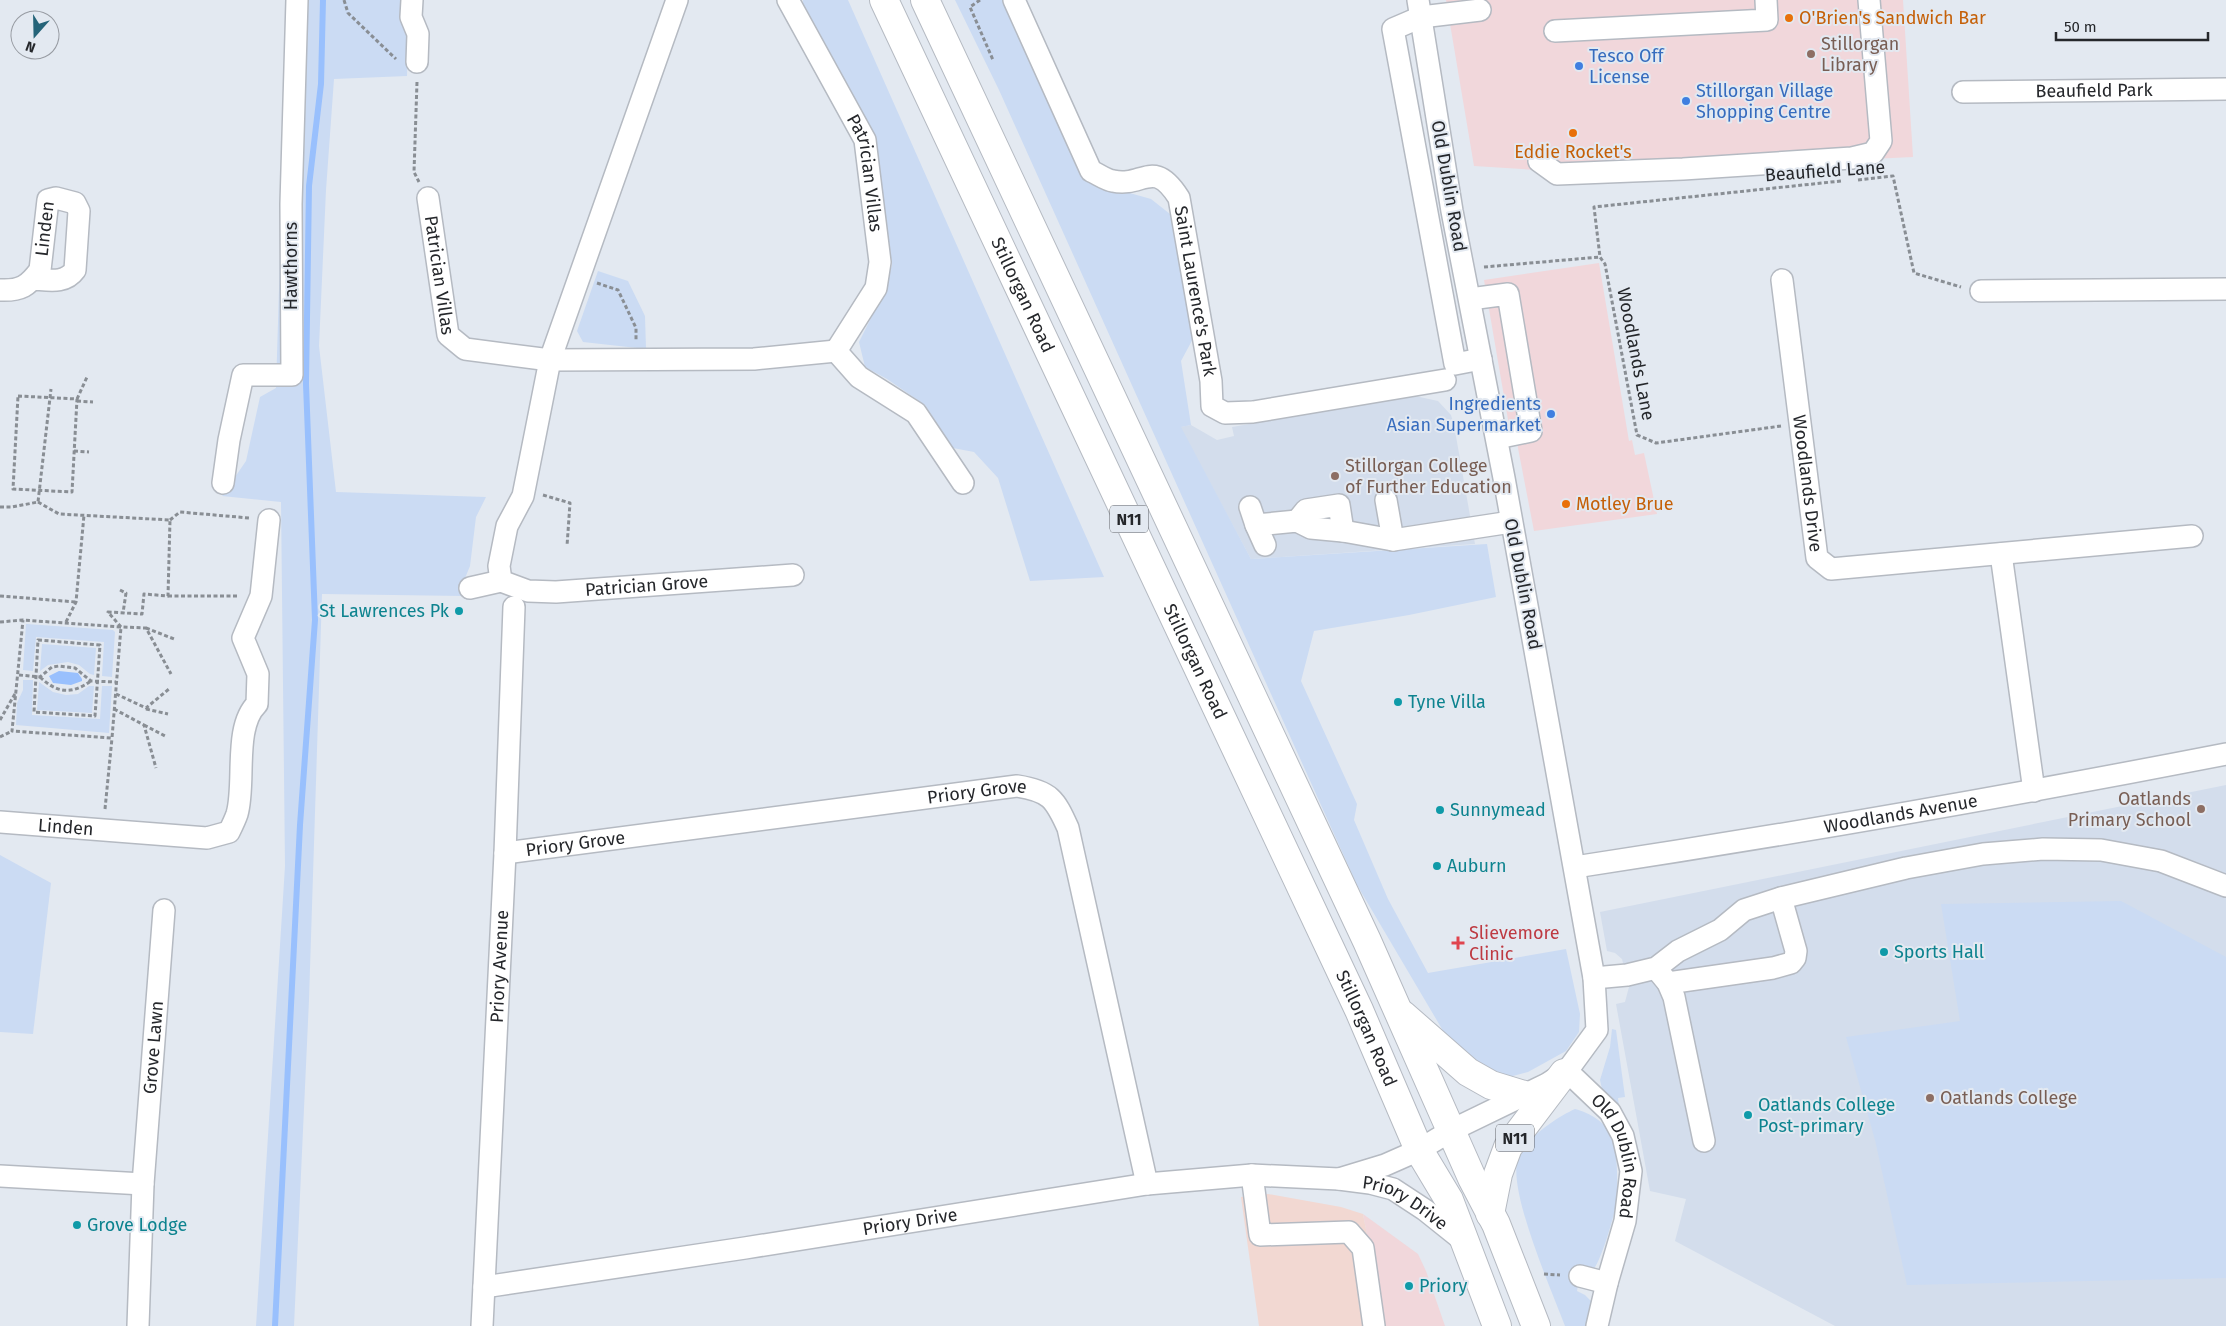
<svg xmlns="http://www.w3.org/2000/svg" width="2226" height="1326" font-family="'Fira Sans',sans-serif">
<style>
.commercial{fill:#f1d7db}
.industrial{fill:#f2d8d2}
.built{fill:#d3ddec}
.green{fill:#cbdbf3}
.water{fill:#99c0fd}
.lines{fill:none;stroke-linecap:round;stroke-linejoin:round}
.stream{stroke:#99c0fd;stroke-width:6}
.minor-casing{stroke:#b5bac2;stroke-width:24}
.highway-casing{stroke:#b5bac2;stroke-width:30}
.path{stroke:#898e94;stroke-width:3;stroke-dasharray:4 2.5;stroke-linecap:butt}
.minor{stroke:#fff;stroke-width:21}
.highway{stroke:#fff;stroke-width:28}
.food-dot{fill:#e8710a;stroke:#e3e9f1;stroke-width:2}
.education-dot{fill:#8d6e63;stroke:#e3e9f1;stroke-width:2}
.shop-dot{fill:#3f7fe0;stroke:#e3e9f1;stroke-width:2}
.culture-dot{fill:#0f9aa8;stroke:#e3e9f1;stroke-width:2}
.health-dot{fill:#e0444e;stroke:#e3e9f1;stroke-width:2}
.labels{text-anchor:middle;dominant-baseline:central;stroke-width:4;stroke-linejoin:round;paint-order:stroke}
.shield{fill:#e3e9f1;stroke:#5e6166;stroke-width:1}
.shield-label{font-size:16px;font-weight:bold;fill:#25272b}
.food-label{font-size:18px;fill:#c56008;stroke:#e3e9f1;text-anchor:start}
.education-label{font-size:18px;fill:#785e54;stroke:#e3e9f1;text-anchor:start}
.shop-label{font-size:18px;fill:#366cbe;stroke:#e3e9f1;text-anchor:start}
.street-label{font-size:18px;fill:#25272b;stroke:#e3e9f1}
.culture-label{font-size:18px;fill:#0d838f;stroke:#e3e9f1;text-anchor:start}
.health-label{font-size:18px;fill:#be3a42;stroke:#e3e9f1;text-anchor:start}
</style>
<rect width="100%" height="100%" fill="#e3e9f1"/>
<g class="commercial">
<polygon points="1446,0 1903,0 1913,157 1583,173 1474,166"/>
<polygon points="1599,263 1629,441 1632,440 1635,455 1644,453 1657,514 1534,531 1517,443 1512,443 1484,280"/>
<polygon points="1363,1214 1418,1254 1426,1271 1445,1326 1385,1326"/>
</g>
<polygon class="industrial" points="1268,1194 1341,1207 1363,1214 1385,1326 1259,1326 1241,1197"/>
<g class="built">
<polygon points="1415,396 1438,401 1451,415 1454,425 1475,544 1251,559 1180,427 1191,425 1217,440 1234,436 1232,427"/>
<polygon points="2226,785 2226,1326 1835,1326 1675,1241 1686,1199 1650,1191 1616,1004 1625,1002 1629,987 1622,959 1615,953 1607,951 1600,912"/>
</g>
<g class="green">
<polygon points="306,0 409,0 407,76 334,79 326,190 319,346 336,492 486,497 476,517 470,566 463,583 464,596 322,594 309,1000 294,1326 256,1326 285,866 281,502 222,496 246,461 260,397 276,388 283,157"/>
<polygon points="803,0 848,0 1104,577 1030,581 998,478 974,452 953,448 925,405 887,379 865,367 859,342 884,292 892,265 875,137 803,9"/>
<polygon points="955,0 1007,0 1112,188 1151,199 1170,214 1195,335 1181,361 1191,425 1181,427 1251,559 1487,544 1496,597 1409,615 1314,631 1301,681 1357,804 1354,820 1388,899 1428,973 1566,949 1580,1014 1579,1032 1566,1051 1528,1072 1505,1078 1452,1046 1357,885 999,90"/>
<polygon points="598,271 628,281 645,316 646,349 583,342 577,331"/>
<polygon points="26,624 113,630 115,632 112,677 102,676 104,642 36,637 33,671 23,670"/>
<polygon points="42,644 96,648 94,675 90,674 79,665 68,662 48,665 40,671"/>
<polygon points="23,680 33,680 32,715 100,719 102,686 112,686 109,733 16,725 17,703 23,690"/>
<polygon points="39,682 53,692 66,695 78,694 89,686 94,686 92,713 37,710"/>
<polygon points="0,855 51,883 33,1034 0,1032"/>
<polygon points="2121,901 2226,957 2226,1278 1907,1285 1875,1140 1846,1037 1960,1021 1941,904"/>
<polygon points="1612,1029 1616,1030 1625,1097 1618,1098 1620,1115 1604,1098 1600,1080 1610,1047"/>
<path d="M1575 1109C1590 1113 1606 1122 1612 1138 1618 1153 1618 1187 1616 1203 1615 1214 1600 1265 1592 1271 1589 1272 1583 1273 1580 1273L1577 1291 1585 1295 1592 1302 1591 1326H1565C1552 1291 1507 1190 1518 1158 1525 1139 1557 1117 1575 1109Z"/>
</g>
<polygon class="water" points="59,671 78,673 82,679 82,681 71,685 53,683 49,676"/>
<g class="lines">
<polyline class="stream" points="275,1326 300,825 315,620 306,384 309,186 321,84 323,0"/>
<g class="minor-casing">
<g id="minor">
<polyline points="412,0 411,17 418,34 417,62"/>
<path id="s1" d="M677 0 550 360 523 496 507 526 499 566 501 581 528 591 556 592 793 575"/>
<path id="s2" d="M788 0 865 140 880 262 876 288 836 351"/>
<path id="s3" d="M1014 0 1091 171C1098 174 1106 180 1113 181 1143 188 1153 157 1179 198L1211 381 1212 406 1225 413 1253 412 1445 380"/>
<polyline points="1480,10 1421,17 1393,29 1455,364 1481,359"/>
<polyline points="1555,31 1767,20 1766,0"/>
<path id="s4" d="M1963 92 2226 89"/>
<polyline points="1539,161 1557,174 1683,169 1852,158 1873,153 1881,141 1869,0"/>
<path id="s5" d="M428 198 448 335 465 349 550 360 754 359 836 351"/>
<path id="s6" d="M1782 280 1817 558 1831 569 2192 536"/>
<path id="s7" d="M0 290C21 291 28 286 40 270L48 200 56 198 75 203 79 211 75 270C65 284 49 280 33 279"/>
<polyline points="1981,291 2226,289"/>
<polyline points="1470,299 1508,294 1531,431 1497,438"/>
<polyline points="836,351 859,377 916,413 963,483"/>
<polyline points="223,483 229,440 243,375 292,375 291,204 297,0"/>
<polyline points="1386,500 1393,540"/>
<polyline points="1250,507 1256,525"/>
<polyline points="1297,521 1306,510 1339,505 1343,531"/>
<polyline points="1265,545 1256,525 1297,521 1311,528 1343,531 1393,540 1511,522"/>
<polyline points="2001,554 2034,791"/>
<polyline points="470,588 501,581"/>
<path id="s8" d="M0 822 207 838 229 832C232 826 235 820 237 814 246 784 233 727 257 704L258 674 243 638 261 596 269 520"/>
<path id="s9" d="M505 853 1017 786C1050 791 1055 799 1068 828L1147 1184"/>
<path id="s10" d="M1575 867C1793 834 2010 796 2226 754"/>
<polyline points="1659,972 1668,983 1674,997 1704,1141"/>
<polyline points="1594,978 1627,975 1656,968 1678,951 1720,930 1744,910 1781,898 1906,868 1983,854 2043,849 2101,850 2161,861 2226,886"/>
<polyline points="1668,983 1773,968 1791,963 1795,958 1796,951 1781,898"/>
<path id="s11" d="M1567 1071 1610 1112 1623 1136 1631 1171 1625 1221 1607 1283 1597 1326"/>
<polyline points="1252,1175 1260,1235 1349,1232 1363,1248 1374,1326"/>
<polyline points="0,1176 143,1184"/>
<polyline points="1339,1179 1385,1165 1419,1150 1452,1130 1547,1084 1567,1071 1597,1030 1594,978 1504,478 1452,211 1418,0"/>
<polyline points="1580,1276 1607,1283"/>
<path id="s12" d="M484 1287 745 1248 1147 1184 1252 1175 1339 1179 1370 1183 1393 1189 1425 1210 1465 1242"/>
<path id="s13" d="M138 1326 143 1184 164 910"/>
<path id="s14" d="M482 1326 505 853 514 607"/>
</g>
</g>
<g class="highway-casing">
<g id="highway">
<path id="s15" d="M884 0 1359 1010 1419 1150 1449 1200 1497 1326"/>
<polyline points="925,0 1367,941 1472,1178 1496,1224 1536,1326"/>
<polyline points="1403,1015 1468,1072 1491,1085 1524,1095"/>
<polyline points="1490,1214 1498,1174 1508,1147 1564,1073"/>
</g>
</g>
<g class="path">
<polyline points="344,0 348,13 396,59"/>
<polyline points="980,0 970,7 993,60"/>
<polyline points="417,82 414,172 419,182"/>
<polyline points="1858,180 1893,176 1914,273 1961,287"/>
<polyline points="1484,267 1600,257"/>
<polyline points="597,283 618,290 636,328 636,341"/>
<polygon points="18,396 77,399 72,492 13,489"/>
<polyline points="77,399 87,377"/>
<polyline points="77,401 93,402"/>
<polyline points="1781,426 1656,443 1637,435 1605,264 1600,257 1594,207 1841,181"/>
<polyline points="74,451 89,452"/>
<polyline points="543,495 570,503 567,546"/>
<polyline points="38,502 59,514 170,520 168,596 144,594 142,614 108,612 121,627 146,628 171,674"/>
<polyline points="0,507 12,507 38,502 51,389"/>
<polyline points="170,520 180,512 249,518"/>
<polyline points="120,590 126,593 123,613"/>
<polyline points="0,596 76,602"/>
<polyline points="168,596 239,596"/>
<polyline points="0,622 23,620 121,627 112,738 12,731 23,620"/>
<polyline points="66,622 76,602 84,515"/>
<polyline points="146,628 174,639"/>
<polygon points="38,640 100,645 95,716 34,712"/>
<polyline points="19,675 40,677 52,667 59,666 75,668 91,681 116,682"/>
<path d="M40 677C57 693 71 695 91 681"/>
<polyline points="116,694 146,708 169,689"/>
<polyline points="114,709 144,725 156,768"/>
<polyline points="146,709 168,714"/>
<polyline points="0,720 16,692"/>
<polyline points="144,725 167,737"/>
<polyline points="0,737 12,731"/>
<polyline points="105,809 112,738"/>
<polyline points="1544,1274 1560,1275"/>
</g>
<use href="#minor" class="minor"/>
<use href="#highway" class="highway"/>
</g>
<g class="food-dot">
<circle cx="1789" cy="18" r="5"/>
<circle cx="1573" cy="133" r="5"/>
<circle cx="1566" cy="504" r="5"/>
</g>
<g class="education-dot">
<circle cx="1811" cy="54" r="5"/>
<circle cx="1335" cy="476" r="5"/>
<circle cx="2201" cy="809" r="5"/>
<circle cx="1930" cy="1098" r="5"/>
</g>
<g class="shop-dot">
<circle cx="1579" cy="66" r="5"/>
<circle cx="1686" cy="101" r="5"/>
<circle cx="1551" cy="414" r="5"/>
</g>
<g class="culture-dot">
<circle cx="459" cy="611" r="5"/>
<circle cx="1398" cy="702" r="5"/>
<circle cx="1440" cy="810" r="5"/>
<circle cx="1437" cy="866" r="5"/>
<circle cx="1884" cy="952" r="5"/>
<circle cx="1748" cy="1115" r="5"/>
<circle cx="77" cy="1225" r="5"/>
<circle cx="1409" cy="1286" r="5"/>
</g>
<path class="health-dot" d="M1455.5 935.5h5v5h5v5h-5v5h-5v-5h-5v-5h5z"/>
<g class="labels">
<g class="shield">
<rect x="1110" y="505.5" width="38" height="27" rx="4"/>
<rect x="1496" y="1124.5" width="38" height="27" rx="4"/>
</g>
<g class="shield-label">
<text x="1129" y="519">N11</text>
<text x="1515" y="1138">N11</text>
</g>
<g class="food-label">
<text x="1799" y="18">O'Brien's Sandwich Bar</text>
<text x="1573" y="152" text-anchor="middle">Eddie Rocket's</text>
<text x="1576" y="504">Motley Brue</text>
</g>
<g class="education-label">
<text x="1821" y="44">Stillorgan<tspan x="1821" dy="21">Library</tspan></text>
<text x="1345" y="466">Stillorgan College<tspan x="1345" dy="21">of Further Education</tspan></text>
<text x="2191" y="799" text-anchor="end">Oatlands<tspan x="2191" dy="21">Primary School</tspan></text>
<text x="1940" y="1098">Oatlands College</text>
</g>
<g class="shop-label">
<text x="1589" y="56">Tesco Off<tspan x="1589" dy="21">License</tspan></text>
<text x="1696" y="91">Stillorgan Village<tspan x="1696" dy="21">Shopping Centre</tspan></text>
<text x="1541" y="404" text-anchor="end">Ingredients<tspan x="1541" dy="21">Asian Supermarket</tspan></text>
</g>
<g class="street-label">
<text stroke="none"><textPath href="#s4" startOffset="131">Beaufield Park</textPath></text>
<text transform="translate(1825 171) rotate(-4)">Beaufield Lane</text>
<text stroke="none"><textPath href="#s2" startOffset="192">Patrician Villas</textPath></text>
<text transform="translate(1449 186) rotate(80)">Old Dublin Road</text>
<text stroke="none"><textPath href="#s7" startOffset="89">Linden</textPath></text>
<text transform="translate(291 266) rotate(-90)">Hawthorns</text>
<text stroke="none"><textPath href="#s5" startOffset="78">Patrician Villas</textPath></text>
<text stroke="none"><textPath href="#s3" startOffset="382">Saint Laurence's Park</textPath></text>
<text stroke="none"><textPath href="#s15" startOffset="326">Stillorgan Road</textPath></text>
<text transform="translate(1636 354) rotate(79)">Woodlands Lane</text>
<text stroke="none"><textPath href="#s6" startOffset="205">Woodlands Drive</textPath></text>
<text transform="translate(1523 584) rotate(79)">Old Dublin Road</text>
<text stroke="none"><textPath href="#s1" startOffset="758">Patrician Grove</textPath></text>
<text stroke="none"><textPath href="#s15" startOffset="731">Stillorgan Road</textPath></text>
<text stroke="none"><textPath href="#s9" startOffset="476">Priory Grove</textPath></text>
<text stroke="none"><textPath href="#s10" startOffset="330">Woodlands Avenue</textPath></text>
<text stroke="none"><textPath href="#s8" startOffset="66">Linden</textPath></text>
<text stroke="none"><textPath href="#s9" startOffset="71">Priory Grove</textPath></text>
<text stroke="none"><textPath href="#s14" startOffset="360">Priory Avenue</textPath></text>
<text stroke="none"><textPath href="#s15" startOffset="1136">Stillorgan Road</textPath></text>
<text stroke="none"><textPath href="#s13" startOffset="279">Grove Lawn</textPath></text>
<text stroke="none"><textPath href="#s11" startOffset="104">Old Dublin Road</textPath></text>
<text stroke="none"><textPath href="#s12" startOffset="935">Priory Drive</textPath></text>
<text stroke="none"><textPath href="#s12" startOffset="431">Priory Drive</textPath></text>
</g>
<g class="culture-label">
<text x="449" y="611" text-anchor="end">St Lawrences Pk</text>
<text x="1408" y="702">Tyne Villa</text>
<text x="1450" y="810">Sunnymead</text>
<text x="1447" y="866">Auburn</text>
<text x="1894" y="952">Sports Hall</text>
<text x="1758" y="1105">Oatlands College<tspan x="1758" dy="21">Post-primary</tspan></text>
<text x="87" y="1225">Grove Lodge</text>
<text x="1419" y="1286">Priory</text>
</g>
<g class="health-label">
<text x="1469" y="933">Slievemore<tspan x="1469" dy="21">Clinic</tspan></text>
</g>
</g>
<g transform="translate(35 35) rotate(200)"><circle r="24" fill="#e3e9f1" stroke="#979ba2"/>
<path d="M0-4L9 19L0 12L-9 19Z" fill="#256479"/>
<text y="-8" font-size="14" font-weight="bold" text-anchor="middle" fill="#25272b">N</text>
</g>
<path d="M2056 32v8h152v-8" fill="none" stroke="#25272b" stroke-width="2.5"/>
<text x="2064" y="32" font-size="15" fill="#25272b" stroke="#e3e9f1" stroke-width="4" paint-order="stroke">50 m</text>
</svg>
